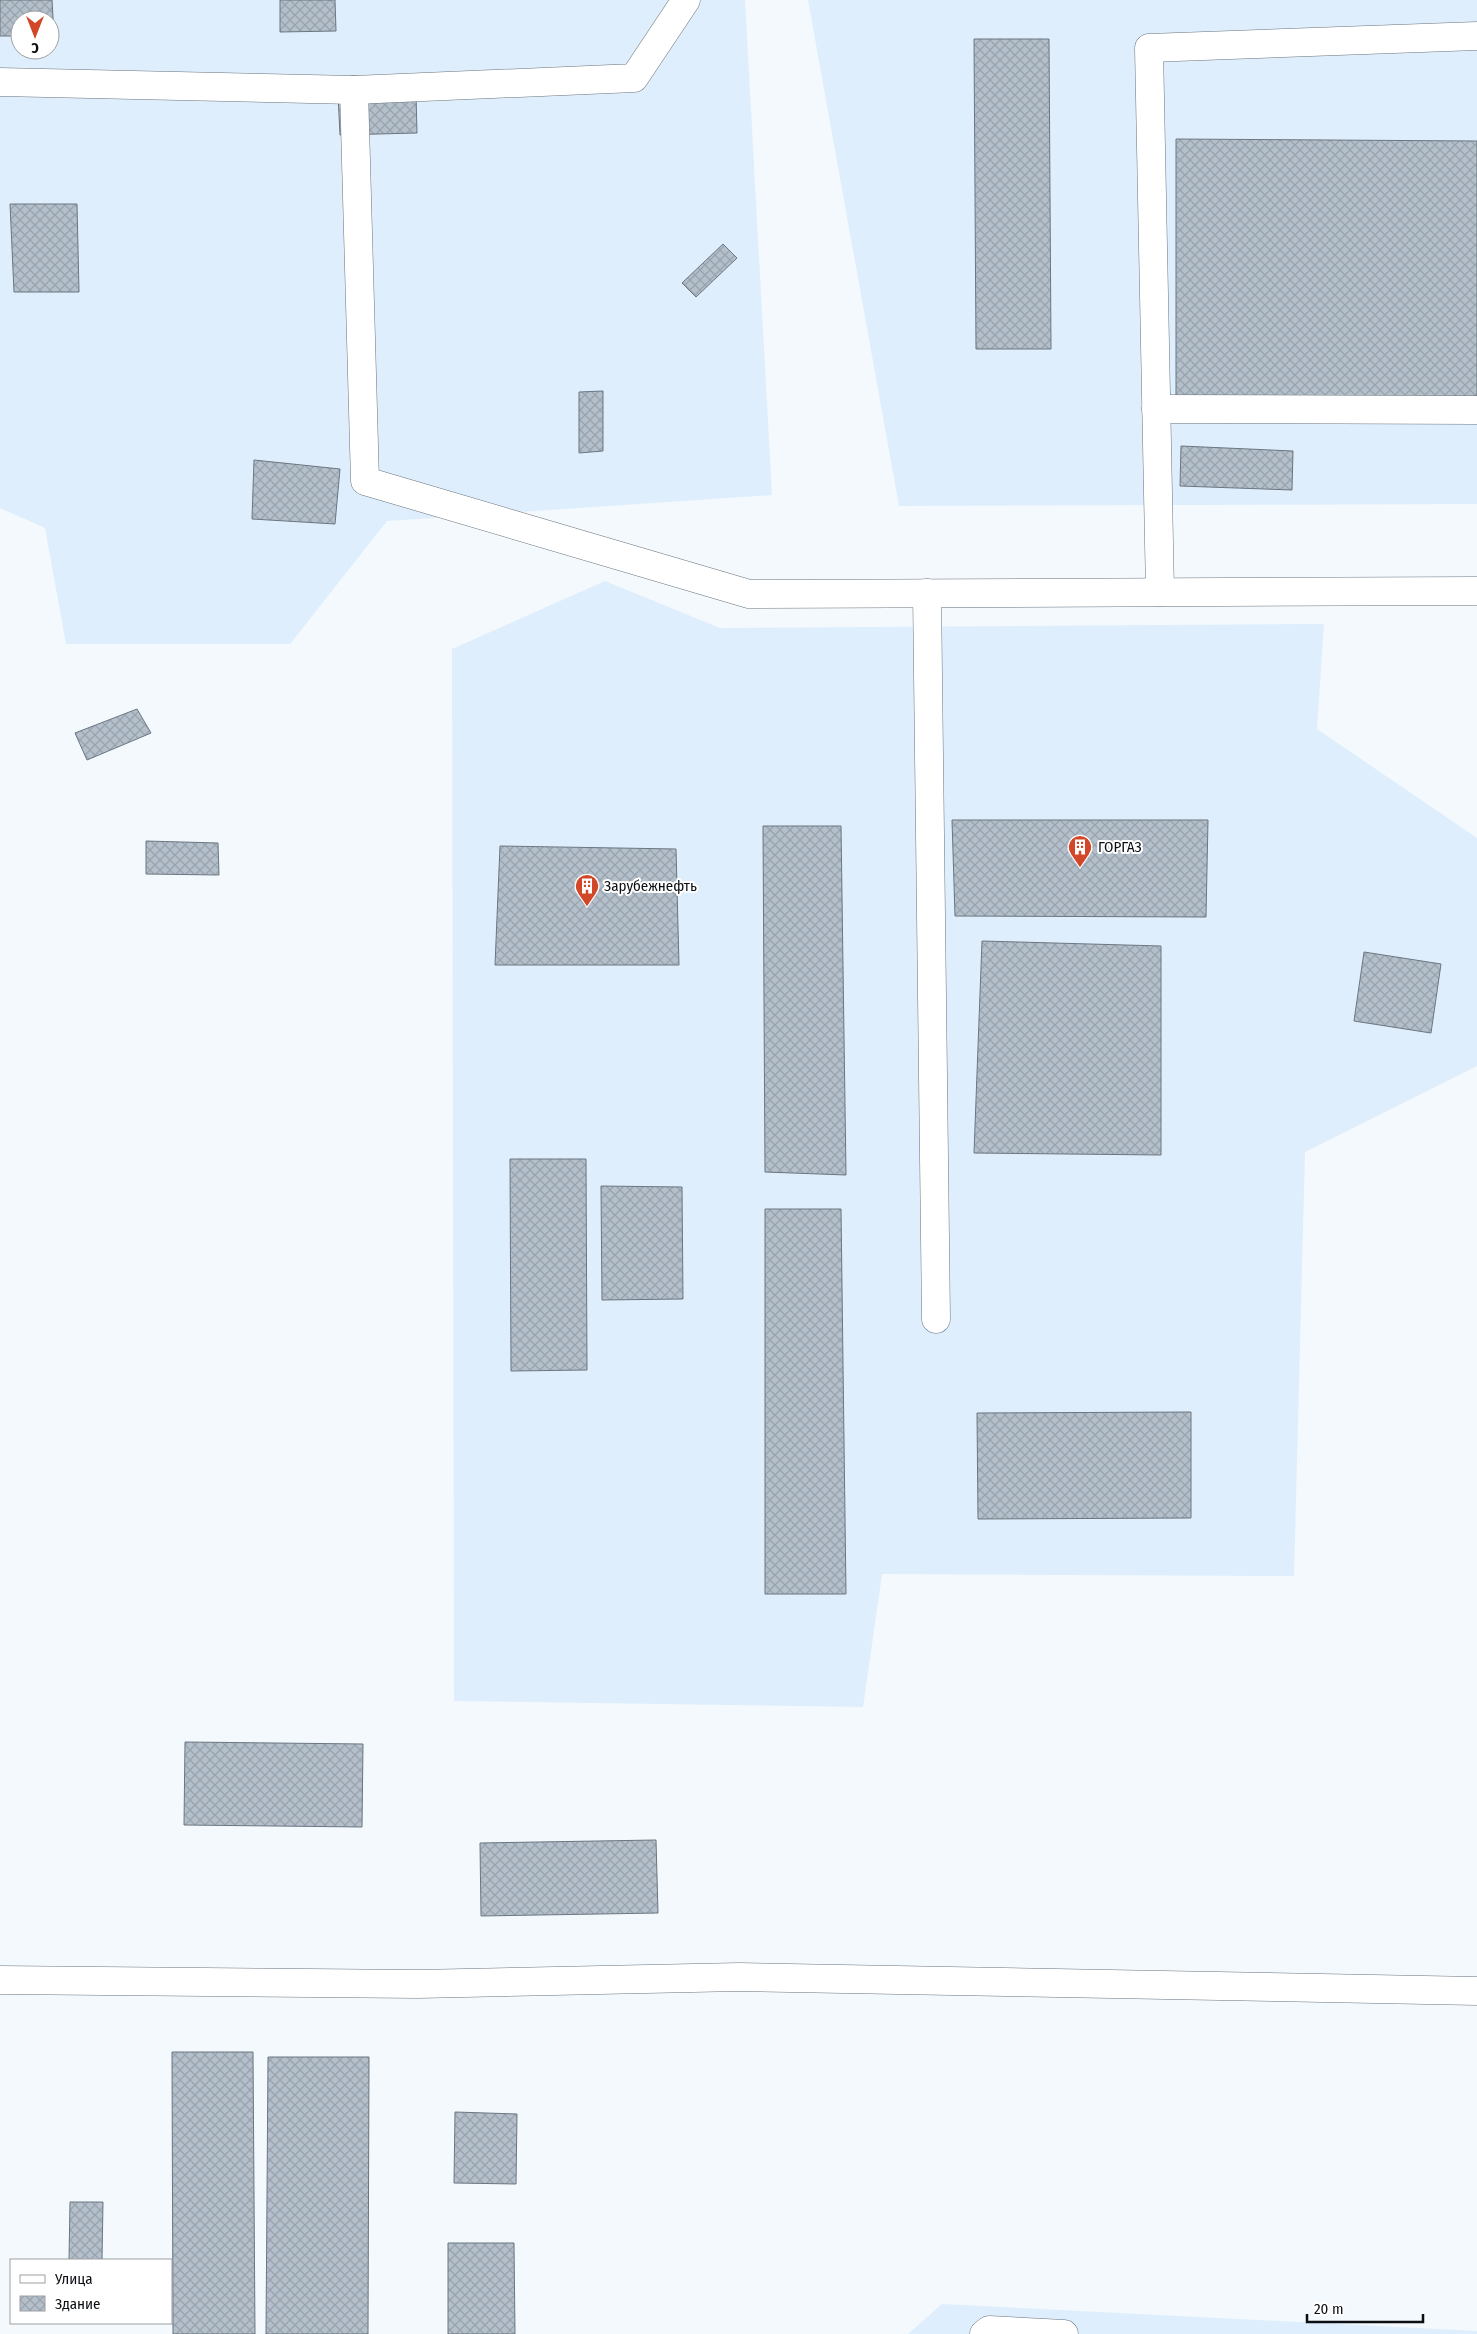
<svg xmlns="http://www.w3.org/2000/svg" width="1477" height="2334" font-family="'Fira Sans Condensed',sans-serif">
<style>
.built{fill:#dfeefc;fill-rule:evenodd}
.building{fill:url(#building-cross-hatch);stroke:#6b7680}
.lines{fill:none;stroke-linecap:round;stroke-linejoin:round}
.minor-casing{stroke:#6a757f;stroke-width:29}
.minor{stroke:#fff;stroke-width:28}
.labels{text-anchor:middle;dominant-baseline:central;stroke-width:4;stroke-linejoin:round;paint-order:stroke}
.poi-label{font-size:15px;fill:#0b0f13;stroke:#fff;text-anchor:start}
</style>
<defs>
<pattern id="building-cross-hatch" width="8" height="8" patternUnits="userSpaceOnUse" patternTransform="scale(1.25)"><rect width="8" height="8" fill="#b3bfca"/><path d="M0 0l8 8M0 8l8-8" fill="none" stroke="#99a3ad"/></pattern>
</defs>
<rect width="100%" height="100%" fill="#f3f9fd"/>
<g class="built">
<path d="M0 0H745L772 495 387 521 290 644H66L45 528 0 508ZM20 20H50V50H20Z"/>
<polygon points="808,0 1477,0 1477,504 899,506"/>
<polygon points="605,581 720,628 1324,624 1317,729 1477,838 1477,1066 1305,1152 1294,1576 882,1574 863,1707 454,1701 452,649"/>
<polygon points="942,2304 1477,2331 1477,2334 908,2334"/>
</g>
<g class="building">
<polygon points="0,0 52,0 54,35 50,35 50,20 20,20 20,36 0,36"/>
<polygon points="280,0 335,0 336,31 280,32"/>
<polygon points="974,39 1049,39 1051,349 976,349"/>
<polygon points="416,94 417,133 340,135 338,95"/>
<polygon points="1176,139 1477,141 1477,398 1176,398"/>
<polygon points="10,204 77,204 79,292 14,292"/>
<polygon points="723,244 737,258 696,297 682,283"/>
<polygon points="603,391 603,451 579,453 579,392"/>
<polygon points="1181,446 1293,451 1292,490 1180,486"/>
<polygon points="254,460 340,469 335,524 252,519"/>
<polygon points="137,709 151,733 87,760 75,733"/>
<polygon points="952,820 1208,820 1206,917 955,916"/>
<polygon points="763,826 841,826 846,1175 765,1172"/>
<polygon points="146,841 218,843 219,875 146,874"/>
<polygon points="500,846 676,849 679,965 495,965"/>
<polygon points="982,941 1161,946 1161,1155 974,1153"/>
<polygon points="1364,952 1441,964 1431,1033 1354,1021"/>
<polygon points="510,1159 586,1159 587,1370 511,1371"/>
<polygon points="601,1186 682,1187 683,1299 602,1300"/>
<polygon points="765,1209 841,1209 846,1594 765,1594"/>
<polygon points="1191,1412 1191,1518 978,1519 977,1413"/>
<polygon points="185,1742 363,1744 362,1827 184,1825"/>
<polygon points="656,1840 658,1913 481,1916 480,1843"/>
<polygon points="172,2052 253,2052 255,2334 173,2334"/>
<polygon points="268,2057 369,2057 368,2334 266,2334"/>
<polygon points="455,2112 517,2114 516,2184 454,2183"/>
<polygon points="70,2202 103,2202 102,2260 69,2260"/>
<polygon points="448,2243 514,2243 515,2334 448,2334"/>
</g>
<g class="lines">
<g class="minor-casing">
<g id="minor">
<polyline points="0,82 354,90 634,78 686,0"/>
<polyline points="354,90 365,481 749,594 1477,591"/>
<polyline points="1156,409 1477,410"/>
<polyline points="1160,592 1149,48 1477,36"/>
<polyline points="927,593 936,1319"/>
<polyline points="0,1980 418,1984 739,1977 1477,1991"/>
<polyline points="984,2334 989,2330 1064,2334"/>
</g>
</g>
<use href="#minor" class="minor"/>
</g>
<defs>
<g id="building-pin" transform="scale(1.25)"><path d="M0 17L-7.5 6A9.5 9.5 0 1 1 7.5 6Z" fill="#d14727" stroke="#fff"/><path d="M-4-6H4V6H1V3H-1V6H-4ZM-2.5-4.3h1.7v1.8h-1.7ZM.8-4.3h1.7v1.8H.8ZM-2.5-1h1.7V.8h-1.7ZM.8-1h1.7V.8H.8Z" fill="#fff"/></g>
</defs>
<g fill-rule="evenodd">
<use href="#building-pin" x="1080" y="847"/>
<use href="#building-pin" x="587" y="886"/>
</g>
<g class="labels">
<g class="poi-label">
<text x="1098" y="847">ГОРГАЗ</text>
<text x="604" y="886">Зарубежнефть</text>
</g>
</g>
<rect x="10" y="2259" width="162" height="65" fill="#ffffff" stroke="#9d9fa1"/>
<rect x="20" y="2275" width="25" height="8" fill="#ffffff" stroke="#9d9fa1"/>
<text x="55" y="2284" font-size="15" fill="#0b0f13">Улица</text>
<rect x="20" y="2296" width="25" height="15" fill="url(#building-cross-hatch)" stroke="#9d9fa1"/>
<text x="55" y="2309" font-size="15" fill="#0b0f13">Здание</text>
<g transform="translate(35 35) rotate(180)"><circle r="24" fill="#ffffff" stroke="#9d9fa1"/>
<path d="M0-4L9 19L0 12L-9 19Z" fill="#d14727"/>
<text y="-8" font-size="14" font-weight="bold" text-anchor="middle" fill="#0b0f13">С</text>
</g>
<path d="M1307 2314v8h116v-8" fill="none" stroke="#0b0f13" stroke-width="2.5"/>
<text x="1314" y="2314" font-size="15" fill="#0b0f13" stroke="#ffffff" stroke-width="4" paint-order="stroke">20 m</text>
</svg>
